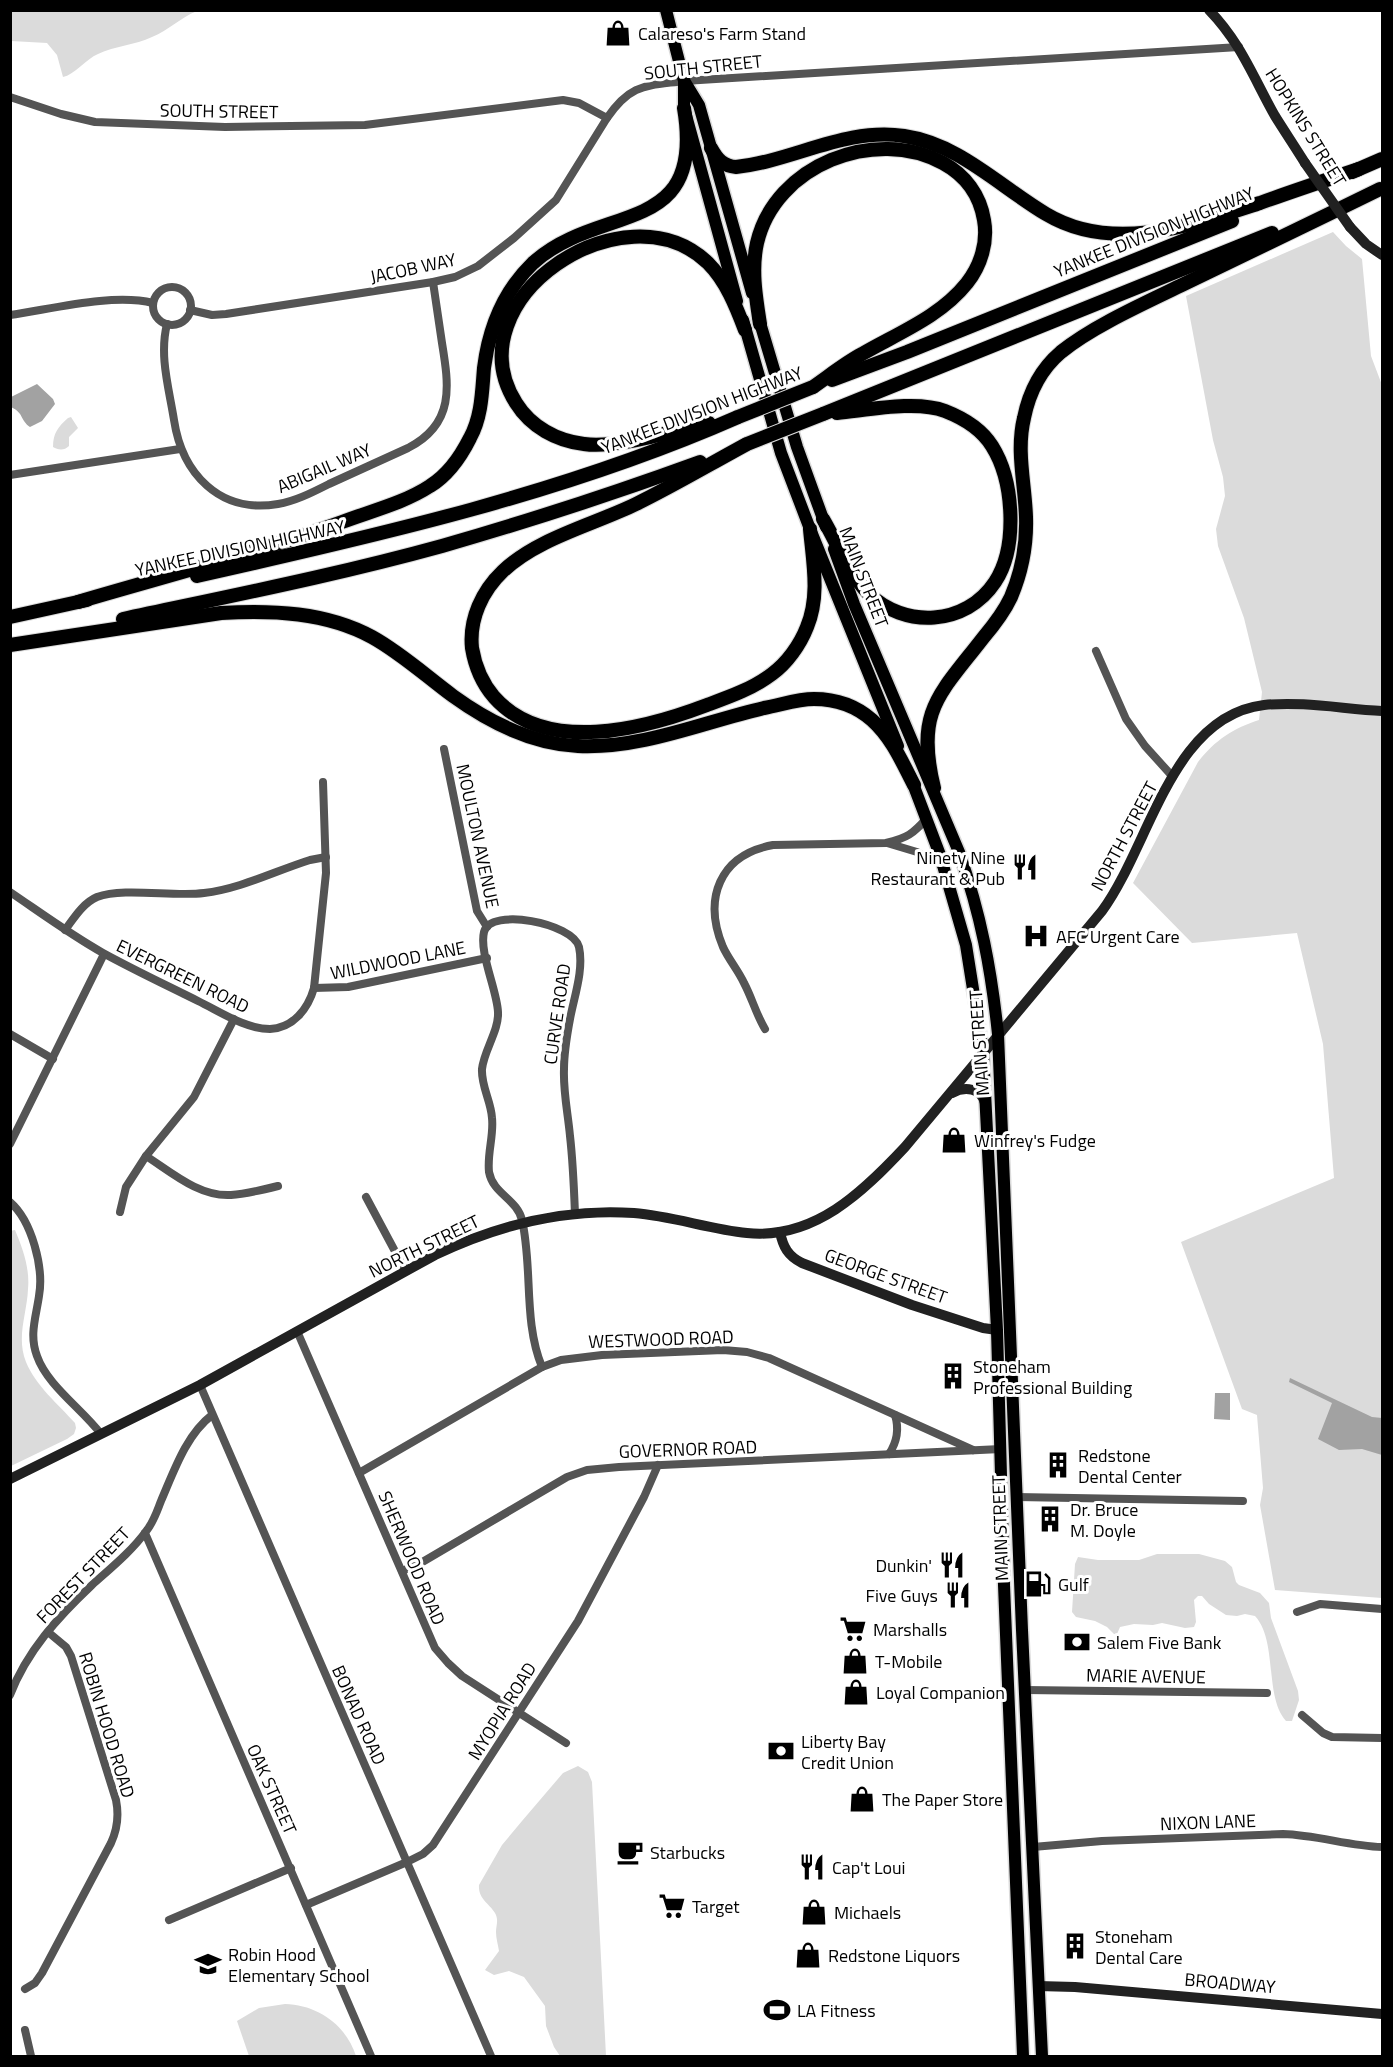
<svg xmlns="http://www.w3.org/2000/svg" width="1393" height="2067" font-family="'Titillium Web',sans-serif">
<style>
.green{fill:#dbdbdb}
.water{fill:#a2a2a2}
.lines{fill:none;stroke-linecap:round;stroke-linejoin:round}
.primary-casing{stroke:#dbdbdb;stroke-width:15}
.highway-casing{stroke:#dbdbdb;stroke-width:16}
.street{stroke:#545454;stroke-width:8}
.secondary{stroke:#212121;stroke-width:10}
.primary{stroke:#000;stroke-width:12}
.highway{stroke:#000;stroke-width:14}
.highway-bridge-casing{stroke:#dbdbdb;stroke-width:16;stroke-linecap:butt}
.secondary-bridge{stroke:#212121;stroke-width:10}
.highway-bridge{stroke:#000;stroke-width:14}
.labels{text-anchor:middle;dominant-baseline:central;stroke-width:6;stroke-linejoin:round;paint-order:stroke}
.poi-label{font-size:18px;fill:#000;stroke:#fff;text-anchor:start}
.street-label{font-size:18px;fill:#000;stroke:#fff}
</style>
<rect width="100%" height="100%" fill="#fff"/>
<g class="green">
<path d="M11 10H197V11C180 18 169 30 152 37 135 45 115 46 98 54 86 59 74 75 63 77L57 55 47 43 11 41Z"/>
<path d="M1333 232 1346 246 1362 259 1371 356 1382 385V1598L1275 1590 1260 1505 1263 1488 1257 1415 1242 1409 1181 1242 1334 1178 1323 1044 1297 933 1192 943 1133 883 1198 762C1215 740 1234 728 1259 720L1262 692 1244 618 1218 546 1216 529 1225 496 1223 477 1213 440 1186 296Z"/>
<path d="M71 417 78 428 69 437V446C64 451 58 450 53 447 53 433 58 427 68 418Z"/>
<path d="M15 1230C23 1249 30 1269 28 1289 27 1314 16 1337 26 1362 36 1386 58 1404 75 1423L76 1428 74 1434 67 1439 11 1466 10 1231Z"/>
<path d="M1157 1554H1199L1225 1561 1232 1567 1236 1582 1239 1585 1260 1593 1269 1603 1271 1618 1298 1691 1299 1700 1292 1721H1286C1264 1697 1278 1641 1255 1616L1245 1614 1237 1616 1226 1615 1209 1604 1202 1596H1198L1194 1600 1196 1622 1194 1627 1185 1628 1162 1623 1153 1625 1134 1624 1120 1627 1117 1634H1114L1107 1627 1095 1621 1076 1617 1072 1612 1075 1564 1078 1557 1098 1560H1139Z"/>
<path d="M578 1766 588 1772 592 1782 606 2056H560L554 2047 546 2026 545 2006 524 1977 509 1971 494 1975 485 1970 499 1951C498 1945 496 1938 496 1932 496 1925 499 1920 495 1913 489 1903 478 1899 479 1885L502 1845 522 1821 563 1773Z"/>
<path d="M285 2004C318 2005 346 2025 356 2056H249L237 2021 259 2008Z"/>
</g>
<g class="water">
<path d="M37 384 53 399 55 404 42 421 30 427C20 420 24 413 11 407V397Z"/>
<polygon points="1290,1378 1372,1417 1382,1418 1382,1455 1362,1449 1339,1450 1318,1439 1332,1403 1289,1382"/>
<polygon points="1215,1393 1230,1393 1230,1420 1214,1419"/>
</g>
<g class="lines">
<g class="primary-casing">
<g id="primary">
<polyline points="666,10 684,81 684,108 737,301"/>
<polyline points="685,82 699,105 752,293"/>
<polyline points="758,316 797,447 826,527"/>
<polyline points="743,320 781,453 810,529 898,746"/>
<path d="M834 549 854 604 959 852C981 915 991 968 998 1034L1022 1630 1042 2056"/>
<polyline points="910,776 940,855 966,945 983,1052 997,1330 1004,1585 1023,2056"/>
</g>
</g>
<g class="highway-casing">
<g id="highway">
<path d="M711 148C717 159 723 166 736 167 793 161 846 127 904 136 959 144 999 186 1046 214 1113 254 1192 225 1260 203 1293 191 1326 180 1359 169"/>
<polyline points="1352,172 1382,159"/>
<path d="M760 324C756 298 751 270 757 243 775 165 875 126 943 163 965 175 980 195 984 220 988 242 981 265 967 283 940 317 898 333 862 354 845 363 829 376 813 387"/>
<polyline points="832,380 907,352 1232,221"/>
<polyline points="823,414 1272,233"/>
<path d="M709 423C675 430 617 449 584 444 557 441 531 427 516 403 451 300 625 183 708 263 726 281 736 306 745 330"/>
<path d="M747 444C710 464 673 486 636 504 593 525 538 538 503 571 482 591 469 619 472 648 475 666 482 683 494 697 546 755 644 729 707 705 729 697 752 689 772 674 787 663 800 645 807 627 820 596 813 562 810 529"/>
<path d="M823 519C837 543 849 573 868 593 904 629 966 626 995 582 1018 547 1014 481 992 446 982 430 963 418 945 411 917 400 868 410 837 413"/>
<path d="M197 576C380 535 565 493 738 417"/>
<path d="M78 602C166 576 256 553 342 522 371 511 404 503 430 486 448 475 461 456 470 438 482 416 482 391 484 368 489 328 504 291 533 263 600 202 706 239 684 108"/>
<polyline points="10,617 87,600"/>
<path d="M123 619C230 596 337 575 442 546 529 521 615 493 700 462"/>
<path d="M10 645 221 613C272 610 326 612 372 637 401 653 426 676 453 696 489 722 533 744 578 746 642 749 703 722 764 708 781 705 797 699 814 699 835 699 856 706 872 720 892 738 902 762 914 785"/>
<path d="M934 788C915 711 939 695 983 638 994 625 1004 612 1011 597 1022 571 1027 546 1026 517 1025 484 1016 451 1024 418 1029 393 1041 369 1061 352 1093 326 1147 302 1184 284 1250 252 1315 221 1380 189"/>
</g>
</g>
<g class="street">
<path d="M10 97 61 114 95 122 225 127 365 125 563 100 579 103 607 118C631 83 646 86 684 81L1239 47"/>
<circle cx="172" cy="306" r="19"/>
<polyline points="190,310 212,315 226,314 433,282 455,277 478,266 514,238 556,200 607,118"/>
<path d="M10 315C52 309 113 293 153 303"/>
<path d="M167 324C159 356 169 388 174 420 182 473 219 514 278 504 296 501 313 492 329 484 355 472 382 460 408 448 455 424 449 386 442 343 439 322 436 302 433 282"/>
<polyline points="10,475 180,449"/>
<polyline points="1096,651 1126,719 1145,746 1173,777"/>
<polyline points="444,749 477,911 487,927"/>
<polyline points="887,843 917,852 943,866"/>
<path d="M10 892C41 913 71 935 103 953 134 970 166 985 198 1001 219 1011 245 1029 270 1029 293 1028 308 1009 314 988L326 873 323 782"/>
<path d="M65 930C74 918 83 903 97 897 124 887 173 897 204 893 240 889 275 871 310 860L326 857"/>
<polyline points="314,988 348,987 487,958"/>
<path d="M234 1019 194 1097 146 1156C171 1172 199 1197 231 1195 246 1194 262 1190 278 1186"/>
<path d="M765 1029C756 1014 752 998 744 983 738 970 729 960 723 947 703 899 719 855 773 845L886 843C907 838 913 834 927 818"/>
<polyline points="10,1034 53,1059"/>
<polyline points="10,1144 104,954"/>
<polyline points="366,1197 405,1270"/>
<path d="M10 1202C32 1221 44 1268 39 1296 36 1317 29 1335 37 1356 47 1385 82 1409 101 1434"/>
<polyline points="120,1212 126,1187 146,1156"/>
<polyline points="297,1331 435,1648 448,1663 462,1676 566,1743"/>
<path d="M542 1367C523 1321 533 1268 522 1220 517 1199 493 1194 489 1172 487 1153 494 1136 492 1118 491 1101 481 1086 482 1069 484 1050 499 1031 498 1012 497 990 479 953 484 932 490 907 573 923 579 947 584 970 574 997 570 1019 567 1035 564 1052 564 1069 563 1091 568 1114 570 1136 573 1162 574 1188 575 1214"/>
<polyline points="200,1385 491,2056"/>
<path d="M889 1454C897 1442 899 1428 895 1415"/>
<polyline points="359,1473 542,1367 561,1360 602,1355 723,1350 747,1352 769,1358 973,1450"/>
<polyline points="1017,1497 1243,1501"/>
<polyline points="145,1533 371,2056"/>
<polyline points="402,1571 419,1564 567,1477 587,1470 619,1467 1001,1449"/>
<polyline points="1297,1612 1320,1604 1382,1609"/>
<polyline points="1025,1690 1267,1693"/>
<path d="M10 1695C27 1651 58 1617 92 1585 111 1568 132 1551 147 1530 154 1521 157 1511 161 1501 174 1471 186 1435 212 1415"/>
<polyline points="1302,1715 1323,1733 1332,1737 1382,1738"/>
<path d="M1033 1847 1102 1841 1283 1834C1317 1835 1349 1846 1382 1847"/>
<polyline points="306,1905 407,1862 423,1854 433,1845 578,1621 644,1497 658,1465"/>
<polyline points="169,1920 291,1868"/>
<path d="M25 1989 35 1983 42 1973 111 1843C118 1828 119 1815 116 1800L71 1656 66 1647 48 1632"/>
<polyline points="25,2030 31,2056"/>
</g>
<g class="secondary">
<path d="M1209 10C1241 43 1253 77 1275 116 1285 132 1295 147 1305 163"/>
<polyline points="1350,227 1366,244 1382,255"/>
<path d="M952 1093C965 1086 981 1088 985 1103"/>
<path d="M780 1232C783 1247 788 1256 802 1263L912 1305 983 1328 997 1330"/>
<path d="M10 1479 200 1385 435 1255C498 1225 564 1208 634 1213 672 1216 709 1229 747 1233 814 1240 863 1192 905 1147L1102 911C1150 846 1171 716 1264 705 1303 701 1343 709 1382 711"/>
<polyline points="1038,1986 1075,1987 1382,2014"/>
</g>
<use href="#primary" class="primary"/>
<use href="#highway" class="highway"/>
<g class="highway-bridge-casing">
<g id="highway-bridge">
<polyline points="738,417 813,387"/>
<polyline points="747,444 823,414"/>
</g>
</g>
<polyline class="secondary-bridge" points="1305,163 1350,227"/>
<use href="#highway-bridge" class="highway-bridge"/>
</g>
<defs>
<g id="shop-bare" transform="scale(2.07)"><path d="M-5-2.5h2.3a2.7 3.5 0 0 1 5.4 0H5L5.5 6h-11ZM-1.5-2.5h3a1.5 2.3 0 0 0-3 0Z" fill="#000" stroke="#fff" stroke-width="2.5" paint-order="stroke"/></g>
<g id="restaurant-bare" transform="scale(2.07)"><path d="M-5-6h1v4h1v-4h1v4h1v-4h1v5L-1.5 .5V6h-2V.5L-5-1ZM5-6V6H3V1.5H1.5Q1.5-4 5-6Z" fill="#000" stroke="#fff" stroke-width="2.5" paint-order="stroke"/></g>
<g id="hospital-bare" transform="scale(2.07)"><path d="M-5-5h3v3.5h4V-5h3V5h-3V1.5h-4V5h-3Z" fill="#000" stroke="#fff" stroke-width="2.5" paint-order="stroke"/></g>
<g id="building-bare" transform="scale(2.07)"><path d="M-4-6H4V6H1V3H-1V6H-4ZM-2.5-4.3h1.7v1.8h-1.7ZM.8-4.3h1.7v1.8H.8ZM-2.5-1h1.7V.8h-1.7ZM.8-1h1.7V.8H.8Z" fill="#000" stroke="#fff" stroke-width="2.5" paint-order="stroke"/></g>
<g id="fuel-bare" transform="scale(2.07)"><path d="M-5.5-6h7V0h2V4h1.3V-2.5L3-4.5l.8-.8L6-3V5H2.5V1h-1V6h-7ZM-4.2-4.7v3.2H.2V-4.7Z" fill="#000" stroke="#fff" stroke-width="2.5" paint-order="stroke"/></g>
<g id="supermarket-bare" transform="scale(2.07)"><path d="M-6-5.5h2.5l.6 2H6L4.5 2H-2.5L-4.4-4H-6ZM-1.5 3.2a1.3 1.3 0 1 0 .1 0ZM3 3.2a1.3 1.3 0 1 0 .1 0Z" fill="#000" stroke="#fff" stroke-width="2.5" paint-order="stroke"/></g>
<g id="bank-bare" transform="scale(2.07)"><path d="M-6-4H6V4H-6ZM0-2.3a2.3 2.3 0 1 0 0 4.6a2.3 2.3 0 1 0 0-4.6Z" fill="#000" stroke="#fff" stroke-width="2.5" paint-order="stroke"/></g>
<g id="cafe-bare" transform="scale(2.07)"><path d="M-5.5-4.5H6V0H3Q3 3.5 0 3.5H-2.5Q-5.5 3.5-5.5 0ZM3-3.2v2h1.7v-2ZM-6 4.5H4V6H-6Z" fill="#000" stroke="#fff" stroke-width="2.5" paint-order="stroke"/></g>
<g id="school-bare" transform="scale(2.07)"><path d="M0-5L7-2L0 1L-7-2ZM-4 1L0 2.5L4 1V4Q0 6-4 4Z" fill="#000" stroke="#fff" stroke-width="2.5" paint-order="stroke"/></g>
<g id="stadium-bare" transform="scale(2.07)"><path d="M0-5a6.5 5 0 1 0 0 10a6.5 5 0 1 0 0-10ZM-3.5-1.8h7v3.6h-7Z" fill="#000" stroke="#fff" stroke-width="2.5" paint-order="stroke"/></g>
</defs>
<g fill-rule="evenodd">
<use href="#shop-bare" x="618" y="33"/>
<use href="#restaurant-bare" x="1025" y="867"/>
<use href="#hospital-bare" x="1036" y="936"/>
<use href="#shop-bare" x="954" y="1140"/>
<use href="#building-bare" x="953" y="1376"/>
<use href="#building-bare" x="1058" y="1465"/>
<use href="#building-bare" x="1050" y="1519"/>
<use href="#restaurant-bare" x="952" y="1565"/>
<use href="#fuel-bare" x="1038" y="1584"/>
<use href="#restaurant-bare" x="958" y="1595"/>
<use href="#supermarket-bare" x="853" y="1629"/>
<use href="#bank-bare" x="1077" y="1642"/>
<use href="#shop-bare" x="855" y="1661"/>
<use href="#shop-bare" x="856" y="1692"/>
<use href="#bank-bare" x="781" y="1751"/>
<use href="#shop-bare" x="862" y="1799"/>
<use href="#cafe-bare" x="630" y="1852"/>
<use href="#restaurant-bare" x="812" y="1867"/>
<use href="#supermarket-bare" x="672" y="1906"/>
<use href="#shop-bare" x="814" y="1912"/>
<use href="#building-bare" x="1075" y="1946"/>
<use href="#shop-bare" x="808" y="1955"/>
<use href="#school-bare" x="208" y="1964"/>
<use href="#stadium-bare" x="777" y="2010"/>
</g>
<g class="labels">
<g class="poi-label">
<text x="638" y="33">Calareso's Farm Stand</text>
<text x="1005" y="857" text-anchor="end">Ninety Nine<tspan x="1005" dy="21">Restaurant &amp; Pub</tspan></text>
<text x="1056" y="936">AFC Urgent Care</text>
<text x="974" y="1140">Winfrey's Fudge</text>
<text x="973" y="1366">Stoneham<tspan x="973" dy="21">Professional Building</tspan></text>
<text x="1078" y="1455">Redstone<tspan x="1078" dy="21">Dental Center</tspan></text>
<text x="1070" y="1509">Dr. Bruce<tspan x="1070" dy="21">M. Doyle</tspan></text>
<text x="932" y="1565" text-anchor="end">Dunkin'</text>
<text x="1058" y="1584">Gulf</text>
<text x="938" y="1595" text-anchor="end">Five Guys</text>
<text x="873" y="1629">Marshalls</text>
<text x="1097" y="1642">Salem Five Bank</text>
<text x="875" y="1661">T-Mobile</text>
<text x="876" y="1692">Loyal Companion</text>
<text x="801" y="1741">Liberty Bay<tspan x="801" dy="21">Credit Union</tspan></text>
<text x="882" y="1799">The Paper Store</text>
<text x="650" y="1852">Starbucks</text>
<text x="832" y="1867">Cap't Loui</text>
<text x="692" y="1906">Target</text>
<text x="834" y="1912">Michaels</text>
<text x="1095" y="1936">Stoneham<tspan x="1095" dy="21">Dental Care</tspan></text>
<text x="228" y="1954">Robin Hood<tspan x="228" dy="21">Elementary School</tspan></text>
<text x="828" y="1955">Redstone Liquors</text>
<text x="797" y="2010">LA Fitness</text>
</g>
<g class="street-label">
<text transform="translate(703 67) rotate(-6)">SOUTH STREET</text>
<text transform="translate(219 111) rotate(1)">SOUTH STREET</text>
<text transform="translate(1306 127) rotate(58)">HOPKINS STREET</text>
<text transform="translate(1154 232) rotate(-22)">YANKEE DIVISION HIGHWAY</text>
<text transform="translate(413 268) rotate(-12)">JACOB WAY</text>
<text transform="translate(702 410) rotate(-21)">YANKEE DIVISION HIGHWAY</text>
<text transform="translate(324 468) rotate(-23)">ABIGAIL WAY</text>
<text transform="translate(240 548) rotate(-12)">YANKEE DIVISION HIGHWAY</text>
<text transform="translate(864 577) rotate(69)">MAIN STREET</text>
<text transform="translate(478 836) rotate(78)">MOULTON AVENUE</text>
<text transform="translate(1124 836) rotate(-62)">NORTH STREET</text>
<text transform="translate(398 960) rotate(-11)">WILDWOOD LANE</text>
<text transform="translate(183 976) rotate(26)">EVERGREEN ROAD</text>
<text transform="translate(557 1014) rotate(-82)">CURVE ROAD</text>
<text transform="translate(979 1043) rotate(-94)">MAIN STREET</text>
<text transform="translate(424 1246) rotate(-26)">NORTH STREET</text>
<text transform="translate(886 1276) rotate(20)">GEORGE STREET</text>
<text transform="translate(661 1339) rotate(-2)">WESTWOOD ROAD</text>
<text transform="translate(688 1449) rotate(-2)">GOVERNOR ROAD</text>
<text transform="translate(1000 1528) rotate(-92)">MAIN STREET</text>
<text transform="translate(412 1558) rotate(67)">SHERWOOD ROAD</text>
<text transform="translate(83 1575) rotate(-46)">FOREST STREET</text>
<text transform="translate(1146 1676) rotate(1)">MARIE AVENUE</text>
<text transform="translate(502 1711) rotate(-58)">MYOPIA ROAD</text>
<text transform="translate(359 1715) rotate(66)">BONAD ROAD</text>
<text transform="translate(107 1725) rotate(73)">ROBIN HOOD ROAD</text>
<text transform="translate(272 1789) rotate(66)">OAK STREET</text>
<text transform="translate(1208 1822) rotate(-2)">NIXON LANE</text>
<text transform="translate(1230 1983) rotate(5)">BROADWAY</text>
</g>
</g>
<rect width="1393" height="2067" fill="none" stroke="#000000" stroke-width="24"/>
</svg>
